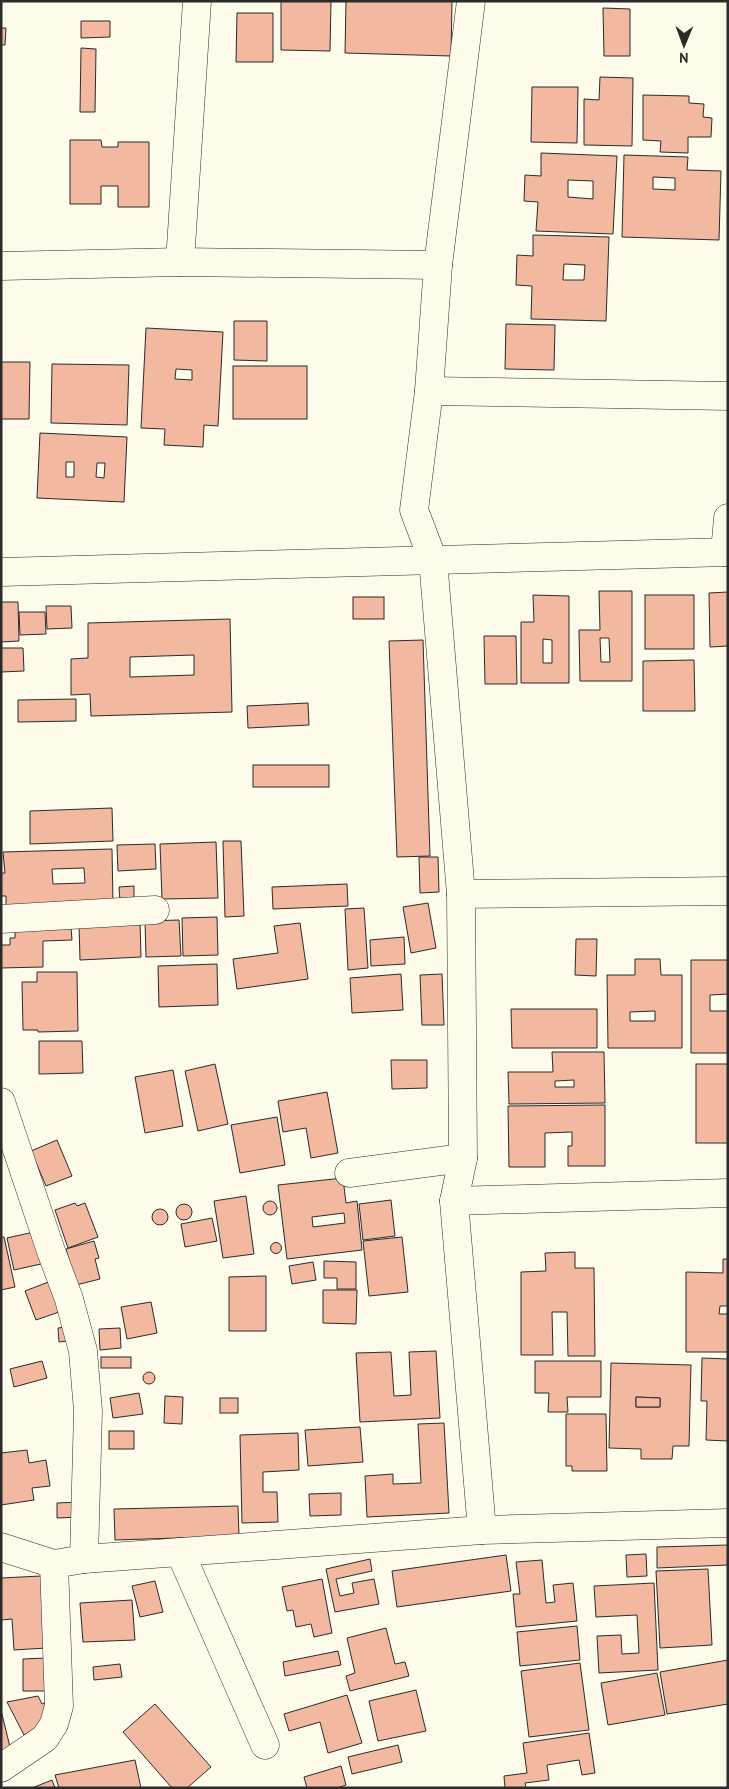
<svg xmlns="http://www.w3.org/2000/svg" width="729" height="1789" font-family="'PT Sans',sans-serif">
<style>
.building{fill:#f2b8a0;stroke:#2b2b2b;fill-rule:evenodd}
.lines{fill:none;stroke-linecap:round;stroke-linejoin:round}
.minor-casing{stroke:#2b2b2b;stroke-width:29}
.minor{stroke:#fdfbea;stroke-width:28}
</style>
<rect width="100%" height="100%" fill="#fdfbea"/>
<g class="building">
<polygon points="281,1 331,1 330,51 281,50"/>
<polygon points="346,1 452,1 451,56 345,53"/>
<polygon points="603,8 630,9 630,56 604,56"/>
<polygon points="237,13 273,13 273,62 236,62"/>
<polygon points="81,21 110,21 110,37 81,38"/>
<polygon points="1,28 6,28 5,45 1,45"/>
<polygon points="81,48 96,49 95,112 80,112"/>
<polygon points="600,77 633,78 632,146 584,145 584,99 599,100"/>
<polygon points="532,87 578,87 577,143 531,142"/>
<polygon points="643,95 689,96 689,103 704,104 703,117 712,118 711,137 688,137 688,153 660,152 661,141 643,140"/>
<polygon points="70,140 101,140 102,147 118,147 118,142 149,142 149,207 118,207 118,186 101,186 101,204 70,204"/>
<path d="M541 153 617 156 613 234 536 231 538 202 524 201 525 175 541 176ZM568 180 593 181V199L568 197Z"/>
<path d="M624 155 688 157 687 170 721 171 719 240 622 237ZM653 177 675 178V190L653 189Z"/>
<path d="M533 235 609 237 606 321 531 319 532 286 516 285 517 255 533 256ZM564 264 585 265 584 280H563Z"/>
<polygon points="234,321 267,321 267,361 234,360"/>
<polygon points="506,324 555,325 554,370 505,369"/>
<path d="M146 328 223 332 218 426 204 425 203 447 164 445 165 429 141 428ZM176 369 192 370V380L175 379Z"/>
<polygon points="1,362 30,362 29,419 1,419"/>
<polygon points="52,364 129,365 127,425 51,423"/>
<rect x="233" y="366" width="74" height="53"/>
<path d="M40 433 127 437 124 502 37 498ZM66 462H74V477H66ZM97 463H105L104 478 96 477Z"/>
<path d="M599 591H632V681H580L579 630H600ZM600 638H609L610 662H601Z"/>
<polygon points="728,592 728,646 710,647 709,593"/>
<path d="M533 595 569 596V683H521V622H534ZM543 639 552 640V663H543Z"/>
<rect x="645" y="595" width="49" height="54"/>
<rect x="353" y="597" width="31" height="22"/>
<polygon points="1,602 18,602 19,641 1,642"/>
<polygon points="46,606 71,606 72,628 47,629"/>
<polygon points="19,612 45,612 46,634 20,635"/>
<path d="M230 619 232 712 91 716 90 694 71 695V659L88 658V623ZM194 655V675L130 677V657Z"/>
<polygon points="484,636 516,636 517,684 485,684"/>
<polygon points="423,640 430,856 397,857 389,641"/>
<polygon points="1,648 23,648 24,671 1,672"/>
<polygon points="694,660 695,711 643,711 643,661"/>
<polygon points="76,699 76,721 18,722 18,700"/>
<polygon points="308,703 309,725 248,728 247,706"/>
<rect x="253" y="765" width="76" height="22"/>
<polygon points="112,808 113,841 30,844 30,811"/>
<polygon points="223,841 241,841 244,916 225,917"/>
<polygon points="216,842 218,898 162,899 160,844"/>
<polygon points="155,844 156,869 118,871 117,845"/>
<path d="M112 849 113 904 6 908V896H1V873H5L3 852ZM84 868 85 883 53 884 52 869Z"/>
<polygon points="419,857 438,857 439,892 420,893"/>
<polygon points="347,884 348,906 273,909 272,887"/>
<polygon points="134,886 134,900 120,901 119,887"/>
<polygon points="428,903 436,948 411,953 403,907"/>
<polygon points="364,908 368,968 348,970 345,909"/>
<polygon points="217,917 218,955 183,956 182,918"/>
<polygon points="179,920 181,956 146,957 145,921"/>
<polygon points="140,922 141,957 80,960 79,924"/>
<polygon points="300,923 308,979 237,989 233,959 278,953 274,926"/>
<polygon points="71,927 72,940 43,941 43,967 1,968 1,945 10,945 10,938 15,938 15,929"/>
<polygon points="404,937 405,964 371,966 370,940"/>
<polygon points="576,939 597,939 596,976 575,975"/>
<path d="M635 959H660L661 975H682V1048H608L607 975H635ZM655 1011V1021H630V1012Z"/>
<polygon points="691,960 728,960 728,994 710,995 710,1011 728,1011 728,1053 691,1053"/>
<polygon points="217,964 218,1005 159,1007 158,966"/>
<polygon points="37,972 77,972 78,1031 38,1032 38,1030 23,1030 22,982 37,982"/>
<polygon points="401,974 403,1010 352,1013 350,978"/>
<polygon points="442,974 444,1025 422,1025 420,975"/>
<polygon points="511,1009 597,1009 597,1048 512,1048"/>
<polygon points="39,1041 82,1041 83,1073 39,1074"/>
<path d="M552 1052H604L605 1103 509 1104 508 1072H553ZM574 1080V1087H555V1081Z"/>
<polygon points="391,1060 427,1060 427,1088 392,1089"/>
<polygon points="215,1064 228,1124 198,1131 185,1071"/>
<rect x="696" y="1064" width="32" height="79"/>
<polygon points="173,1070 183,1126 145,1133 135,1077"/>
<polygon points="327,1092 338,1153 311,1158 306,1128 283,1132 278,1101"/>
<polygon points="605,1105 605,1166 568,1166 568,1146 572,1146 572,1132 545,1133 545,1167 509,1167 508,1106"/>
<polygon points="277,1117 285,1165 240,1173 231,1125"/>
<polygon points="57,1140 72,1176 46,1186 31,1151"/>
<path d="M343 1178 346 1203 357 1201 362 1250 287 1259 278 1185ZM344 1213 345 1223 313 1227 312 1217Z"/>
<polygon points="246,1196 254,1254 223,1258 214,1201"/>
<polygon points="391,1200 395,1236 363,1240 359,1204"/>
<circle cx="270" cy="1208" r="7"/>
<polygon points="75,1203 77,1206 85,1203 98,1237 68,1248 55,1210"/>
<circle cx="184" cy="1212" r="8"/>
<circle cx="160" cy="1217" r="8"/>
<polygon points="212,1218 217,1241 185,1247 181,1224"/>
<polygon points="43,1230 50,1262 14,1270 7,1238"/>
<polygon points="1,1237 4,1237 15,1287 1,1290"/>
<polygon points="402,1237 408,1292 369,1296 363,1241"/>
<polygon points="94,1241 99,1258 95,1259 100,1279 76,1285 66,1249"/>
<circle cx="276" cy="1248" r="5.5"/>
<polygon points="575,1252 575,1268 594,1268 595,1356 568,1356 567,1312 552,1312 553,1355 521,1355 521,1272 546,1271 545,1253"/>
<polygon points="723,1259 728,1259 728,1306 720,1306 719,1314 728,1314 728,1352 686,1352 686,1272 723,1273"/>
<polygon points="324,1261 356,1262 356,1289 337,1289 337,1278 324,1278"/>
<polygon points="313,1262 316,1280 292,1284 289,1266"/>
<polygon points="266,1276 266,1331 229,1331 229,1277"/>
<polygon points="51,1281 62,1311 36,1320 25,1291"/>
<polygon points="323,1290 357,1290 356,1324 323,1323"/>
<polygon points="151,1302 157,1333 127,1339 121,1307"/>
<polygon points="74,1326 75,1340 59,1342 58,1328"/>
<polygon points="120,1328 121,1348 100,1350 99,1329"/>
<polygon points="436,1351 440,1418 360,1422 356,1353 391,1352 394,1396 411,1395 409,1352"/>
<rect x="101" y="1357" width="30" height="11"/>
<polygon points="702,1358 728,1359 728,1441 706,1440 707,1401 701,1401"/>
<polygon points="42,1361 47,1378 14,1387 10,1369"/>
<polygon points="535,1361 601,1361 601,1397 567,1397 568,1412 548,1412 549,1393 535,1393"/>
<path d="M611 1363 691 1365 689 1446H673L672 1459H641V1449L609 1448ZM636 1397 660 1398V1407H636Z"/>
<circle cx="149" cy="1378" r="6"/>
<polygon points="139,1393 143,1414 113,1418 110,1398"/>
<polygon points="165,1396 183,1397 182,1424 164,1423"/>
<polygon points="636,1397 660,1398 660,1407 636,1407"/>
<rect x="220" y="1398" width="18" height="15"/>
<polygon points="566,1414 606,1414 607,1471 572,1471 572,1466 566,1466"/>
<polygon points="444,1423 449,1513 367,1517 365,1476 393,1474 393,1484 421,1483 418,1424"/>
<polygon points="360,1427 363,1462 308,1466 305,1430"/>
<rect x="109" y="1431" width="25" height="18"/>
<polygon points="298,1433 299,1470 263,1472 263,1492 277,1492 278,1522 242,1523 240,1435"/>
<polygon points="27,1450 29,1463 46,1460 50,1486 32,1488 34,1500 1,1505 1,1453"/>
<polygon points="341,1493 341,1515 310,1516 309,1494"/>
<polygon points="80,1502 81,1517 57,1518 57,1503"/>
<polygon points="238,1506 239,1536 115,1540 114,1509"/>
<polygon points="728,1545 728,1565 657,1568 657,1547"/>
<polygon points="646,1554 647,1576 627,1577 626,1555"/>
<polygon points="506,1555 511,1591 397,1607 392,1571"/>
<polygon points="370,1559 372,1571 336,1579 340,1596 354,1593 352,1583 374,1579 379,1604 335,1612 326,1569"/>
<polygon points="542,1560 546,1603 555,1602 553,1585 573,1583 577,1621 516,1627 513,1594 520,1594 516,1562"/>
<polygon points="708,1569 712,1645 660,1648 656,1571"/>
<polygon points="41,1576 46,1648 14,1650 12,1619 1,1620 1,1578"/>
<polygon points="322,1579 332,1633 314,1637 311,1624 296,1627 293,1610 287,1611 282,1587"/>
<polygon points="155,1581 163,1612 140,1617 132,1586"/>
<polygon points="654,1583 658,1670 599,1673 597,1636 621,1635 622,1654 639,1653 637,1615 596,1617 594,1586"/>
<polygon points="132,1600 135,1640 83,1642 80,1603"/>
<polygon points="577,1626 580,1660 520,1666 517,1632"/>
<polygon points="386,1628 395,1664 405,1662 409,1676 350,1691 346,1676 355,1673 347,1638"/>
<polygon points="338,1651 341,1665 285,1676 283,1662"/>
<polygon points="47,1658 47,1691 23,1691 23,1659"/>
<polygon points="728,1660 728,1704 667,1714 660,1672"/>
<polygon points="580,1663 589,1730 529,1737 521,1671"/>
<polygon points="120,1664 122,1677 94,1680 93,1667"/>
<polygon points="657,1673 665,1715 608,1725 601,1683"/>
<polygon points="416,1690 426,1731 378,1741 369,1701"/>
<polygon points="347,1695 362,1743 328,1753 320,1722 289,1731 284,1714"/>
<polygon points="38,1696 42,1704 46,1702 52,1719 24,1735 7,1702"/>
<polygon points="155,1704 211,1767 187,1788 172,1788 123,1732"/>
<polygon points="1,1710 10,1747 1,1753"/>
<polygon points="589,1733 595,1773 582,1775 579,1760 547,1765 549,1780 525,1783 526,1788 505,1788 504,1776 527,1773 523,1743"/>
<polygon points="398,1745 402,1762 352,1774 348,1757"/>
<polygon points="135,1760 141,1788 59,1788 55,1775"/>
<polygon points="341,1766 346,1785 337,1788 307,1788 304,1777"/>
<polygon points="52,1780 55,1788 32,1788"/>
</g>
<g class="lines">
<g class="minor-casing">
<g id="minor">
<polyline points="471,1 438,265 429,391 414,510 433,560 461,894 463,1158 454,1201 482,1530"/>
<polyline points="180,262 197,1"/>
<polyline points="1,266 180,262 438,265"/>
<polyline points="429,391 728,396"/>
<polyline points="725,552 728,518"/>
<polyline points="1,572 728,552"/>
<polyline points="461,894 728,891"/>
<polyline points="1,919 155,910"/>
<polyline points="1,1102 51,1251 69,1299 83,1351 88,1411 84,1559"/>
<polyline points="349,1173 463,1158"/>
<polyline points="454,1201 728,1193"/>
<polyline points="1,1547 54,1564 84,1559 482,1530 728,1523"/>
<polyline points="180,1552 265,1745"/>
<polyline points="1,1768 45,1738 54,1724 59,1706 54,1564"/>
</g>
</g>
<use href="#minor" class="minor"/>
</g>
<rect width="729" height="1789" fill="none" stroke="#2b2b2b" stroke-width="5"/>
<g transform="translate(684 45) rotate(181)" stroke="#fdfbea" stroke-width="4" paint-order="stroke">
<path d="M0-4L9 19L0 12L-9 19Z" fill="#2b2b2b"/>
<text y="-8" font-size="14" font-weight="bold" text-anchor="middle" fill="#2b2b2b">N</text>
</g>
</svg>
